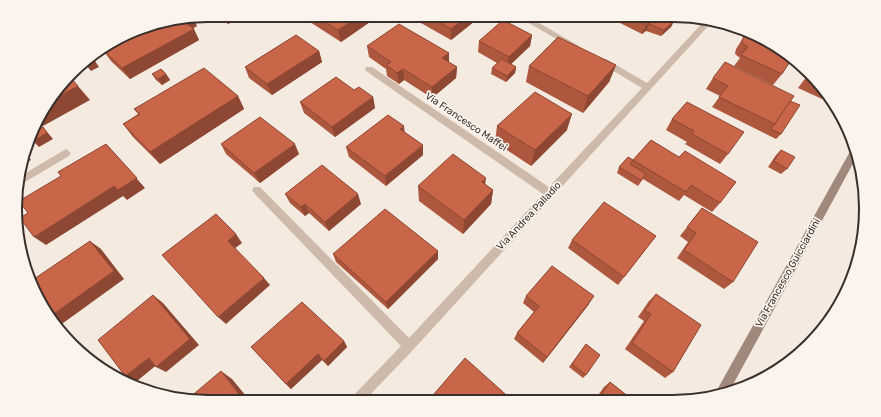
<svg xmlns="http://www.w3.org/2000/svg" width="881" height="417" font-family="Rubik,sans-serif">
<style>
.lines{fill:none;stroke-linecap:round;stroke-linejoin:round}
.street{fill:#cdbaab;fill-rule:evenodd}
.secondary{fill:#a1887c;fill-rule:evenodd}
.wall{fill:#ad573e}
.shaded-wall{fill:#8d4732}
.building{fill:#c96548;stroke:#8d4732}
.labels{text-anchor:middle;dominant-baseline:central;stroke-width:3.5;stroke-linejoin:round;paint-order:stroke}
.street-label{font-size:10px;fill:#3a2f2a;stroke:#fbf4ed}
.rim{fill:none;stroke:#3a2f2a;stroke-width:2}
</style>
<rect width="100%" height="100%" fill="#f4eae0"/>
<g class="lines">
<g class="street">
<polygon points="515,15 525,15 579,46 578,48 572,48"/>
<polygon points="704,21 711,23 413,350 364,401 350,402 352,397 401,346 254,193 252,190 254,187 260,187 409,338 543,194 366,71 365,69 366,67 372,67 549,187 642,88 600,63 600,59 606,59 647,83"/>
<polygon points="66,149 71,153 69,156 18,186 19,177"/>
</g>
<polygon class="secondary" points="852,148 854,148 856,158 729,392 715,396 717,390"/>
</g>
<g class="wall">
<polygon points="217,15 245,15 228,24"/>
<polygon points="308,15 369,15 370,22 341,42 310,22"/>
<polygon points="421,15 475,15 475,21 451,40 421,23"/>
<polygon points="604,15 663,15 674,21 671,27 661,36 646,31 647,30 642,34"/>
<polygon points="197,26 193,28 199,40 130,79 111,61 103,50"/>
<polygon points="532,35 530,46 511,64 516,67 515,73 506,82 491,74 492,68 497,63 478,52 479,41"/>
<polygon points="743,38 782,74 773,85 734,66 740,58 735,54 736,49"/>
<polygon points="367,46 449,62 457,67 456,78 432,98 404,80 399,84 387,76 386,69 369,57"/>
<polygon points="319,51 322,62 272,95 249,78 245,67"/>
<polygon points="616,65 609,82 583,113 526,82 529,66"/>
<polygon points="810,72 831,103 798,88"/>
<polygon points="152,74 166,74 170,80 162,85 156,80"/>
<polygon points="713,78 790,101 781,134 776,139 712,107 720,96 706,89"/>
<polygon points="354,90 373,97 375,108 335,137 304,113 300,102"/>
<polygon points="238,96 244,109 160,164 133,137 123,124 138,114 134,109"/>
<polygon points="687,102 728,154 720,164 685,144 687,142 666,130 672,119"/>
<polygon points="497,126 567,130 531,166 495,142"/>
<polygon points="651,140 720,203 712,212 684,195 679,201 643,179 638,186 617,173 619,167 633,160"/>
<polygon points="221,144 299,154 260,183 226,154"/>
<polygon points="346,147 423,155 386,186 349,157"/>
<polygon points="781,150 787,169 781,174 768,167 776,155"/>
<polygon points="485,184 493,190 491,204 463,234 419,201 418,186"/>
<polygon points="285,194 361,204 329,231 309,213 305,216 290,203"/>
<polygon points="702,208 733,282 724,289 677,258 688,242 680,236"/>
<polygon points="656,236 618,285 568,248 572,240"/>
<polygon points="333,254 438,259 388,309 336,262"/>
<polygon points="656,294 673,372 665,378 625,349 644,321 638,317 649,301"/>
<polygon points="526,296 589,304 543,363 514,339 517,333 534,312 523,303"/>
<polygon points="344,341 347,347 328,366 322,360 291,389 286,384 251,347"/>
<polygon points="586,344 586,375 583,378 569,367"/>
<polygon points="610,382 634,401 594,401 604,387"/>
</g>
<g class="shaded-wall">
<polygon points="224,15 245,15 228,24"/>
<polygon points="362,15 369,15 370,22 341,42 338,30"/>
<polygon points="469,15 475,15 475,21 451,40 451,29"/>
<polygon points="653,15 662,15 649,24 647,30 642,34 648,20"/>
<polygon points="193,18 197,26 188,31 182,20"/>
<polygon points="674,21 671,27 661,36 664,30"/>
<polygon points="140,28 141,30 114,44 113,43"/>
<polygon points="194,29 199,40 130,79 122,68"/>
<polygon points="532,35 530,46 507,68 509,57"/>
<polygon points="319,51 322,62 272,95 267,84"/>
<polygon points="449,53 449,64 442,58"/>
<polygon points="95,61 99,67 91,71 86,65"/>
<polygon points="616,65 609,82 583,113 588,96"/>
<polygon points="457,67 456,78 432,98 432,87"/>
<polygon points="516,67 515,73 506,82 507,76"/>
<polygon points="403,69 404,80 399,84 397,73"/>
<polygon points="166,74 170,80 162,85 158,79"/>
<polygon points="78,86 90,100 34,131 41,112 50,101"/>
<polygon points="238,96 244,109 160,164 150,152"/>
<polygon points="373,97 375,108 335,137 332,127"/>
<polygon points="572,114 567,130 531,166 535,150"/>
<polygon points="404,126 405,136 400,129"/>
<polygon points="43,127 53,139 39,147 33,141"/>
<polygon points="106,144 145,188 127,200 123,196 46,245 34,237 114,186"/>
<polygon points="295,144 299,154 260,183 254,173"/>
<polygon points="423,145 423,155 386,186 385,176"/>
<polygon points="25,153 31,160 20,166"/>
<polygon points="486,178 484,192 482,182"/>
<polygon points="493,190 491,204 463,234 464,220"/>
<polygon points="358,194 361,204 329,231 325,222"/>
<polygon points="305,204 309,213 305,216 301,207"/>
<polygon points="236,234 242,243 234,249 228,241"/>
<polygon points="90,241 101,249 124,279 59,326 58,326 51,316"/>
<polygon points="21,249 28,259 25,261"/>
<polygon points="438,251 438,259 388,309 386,302"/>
<polygon points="264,278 270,285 226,324 218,317"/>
<polygon points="153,295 163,303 199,345 166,372 156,367"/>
<polygon points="594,296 589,304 543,363 547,357"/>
<polygon points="344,341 347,347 328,366 324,361"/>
<polygon points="318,354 322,360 291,389 286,384"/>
<polygon points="149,358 159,363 137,381 125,376"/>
<polygon points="221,371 232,379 251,402 245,402"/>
</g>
<g class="building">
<polygon points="314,15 362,15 338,30"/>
<polygon points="427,15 469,15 451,29"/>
<polygon points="639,15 653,15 648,20"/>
<polygon points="658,15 663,15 674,21 664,30 649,24"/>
<polygon points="183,19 182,20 194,29 122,68 103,50 153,24"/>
<polygon points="503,20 532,35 509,57 479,41"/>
<polygon points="399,24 449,53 442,58 457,67 432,87 403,69 397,73 386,65 391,62 367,46"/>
<polygon points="296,35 319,51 267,84 245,67"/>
<polygon points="744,36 753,36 762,40 791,60 782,74 741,55 748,47 742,43 743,38"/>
<polygon points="558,37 616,65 588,96 529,66"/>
<polygon points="90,56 95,61 86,65 84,63"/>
<polygon points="502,59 516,67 507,76 492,68"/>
<polygon points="725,62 794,96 775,124 719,97 728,86 713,78"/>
<polygon points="204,68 238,96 150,152 123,124 140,114 134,109"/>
<polygon points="161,69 166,74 158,79 152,74"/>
<polygon points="810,73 816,81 807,77"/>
<polygon points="336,77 354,90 359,87 373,97 332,127 300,102"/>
<polygon points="71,78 78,86 50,101"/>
<polygon points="535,92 572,114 535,150 497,126"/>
<polygon points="790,101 800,105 781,134 771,129 775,124"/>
<polygon points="687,102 744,132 728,154 692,134 694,131 672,119"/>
<polygon points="388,115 404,126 400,129 423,145 385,176 346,147"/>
<polygon points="260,117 295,144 254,173 221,144"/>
<polygon points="43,127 47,133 33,141 31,138 33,133"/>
<polygon points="651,140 679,157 685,151 736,182 720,203 691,185 686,192 633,160"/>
<polygon points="106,144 137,178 118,190 114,186 34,237 20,218 28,213 19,201 61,176 58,172"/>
<polygon points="781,150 795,157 787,169 774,161"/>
<polygon points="453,154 486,178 482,182 493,190 464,220 418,186"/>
<polygon points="628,157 633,160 630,164 646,174 641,180 619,167"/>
<polygon points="322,165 358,194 325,222 305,204 301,207 285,194"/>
<polygon points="604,202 656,236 624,277 572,240"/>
<polygon points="702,208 758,242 733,282 684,250 696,233 687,227"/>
<polygon points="385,209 438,251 386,302 333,254"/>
<polygon points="216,214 236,234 228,241 264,278 218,317 162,255"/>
<polygon points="90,241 114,271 51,316 35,294 31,281"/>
<polygon points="552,266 594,296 547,357 517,333 539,306 526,296"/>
<polygon points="656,294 701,325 673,372 632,343 651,314 645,311"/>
<polygon points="153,295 190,339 156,367 149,358 125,376 98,340"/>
<polygon points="302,302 344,341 324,361 318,354 286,384 251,347"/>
<polygon points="586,344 600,355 586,375 572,364"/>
<polygon points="465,358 513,401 428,401"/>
<polygon points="221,371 245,402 208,402 189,398"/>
<polygon points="610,382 634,401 597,401"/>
</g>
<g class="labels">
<g class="street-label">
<text transform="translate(466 122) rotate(34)">Via Francesco Maffei</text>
<text transform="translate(529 216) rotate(-47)">Via Andrea Palladio</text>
<text transform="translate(788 273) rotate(-61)">Via Francesco Guicciardini</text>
</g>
</g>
<path d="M0 0H881V417H0ZM208 22H673A186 186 0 0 1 859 208V209A186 186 0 0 1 673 395H208A186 186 0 0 1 22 209V208A186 186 0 0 1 208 22Z" fill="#fbf4ed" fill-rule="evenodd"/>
<path class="rim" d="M208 22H673A186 186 0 0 1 859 208V209A186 186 0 0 1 673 395H208A186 186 0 0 1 22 209V208A186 186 0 0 1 208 22Z"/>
</svg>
